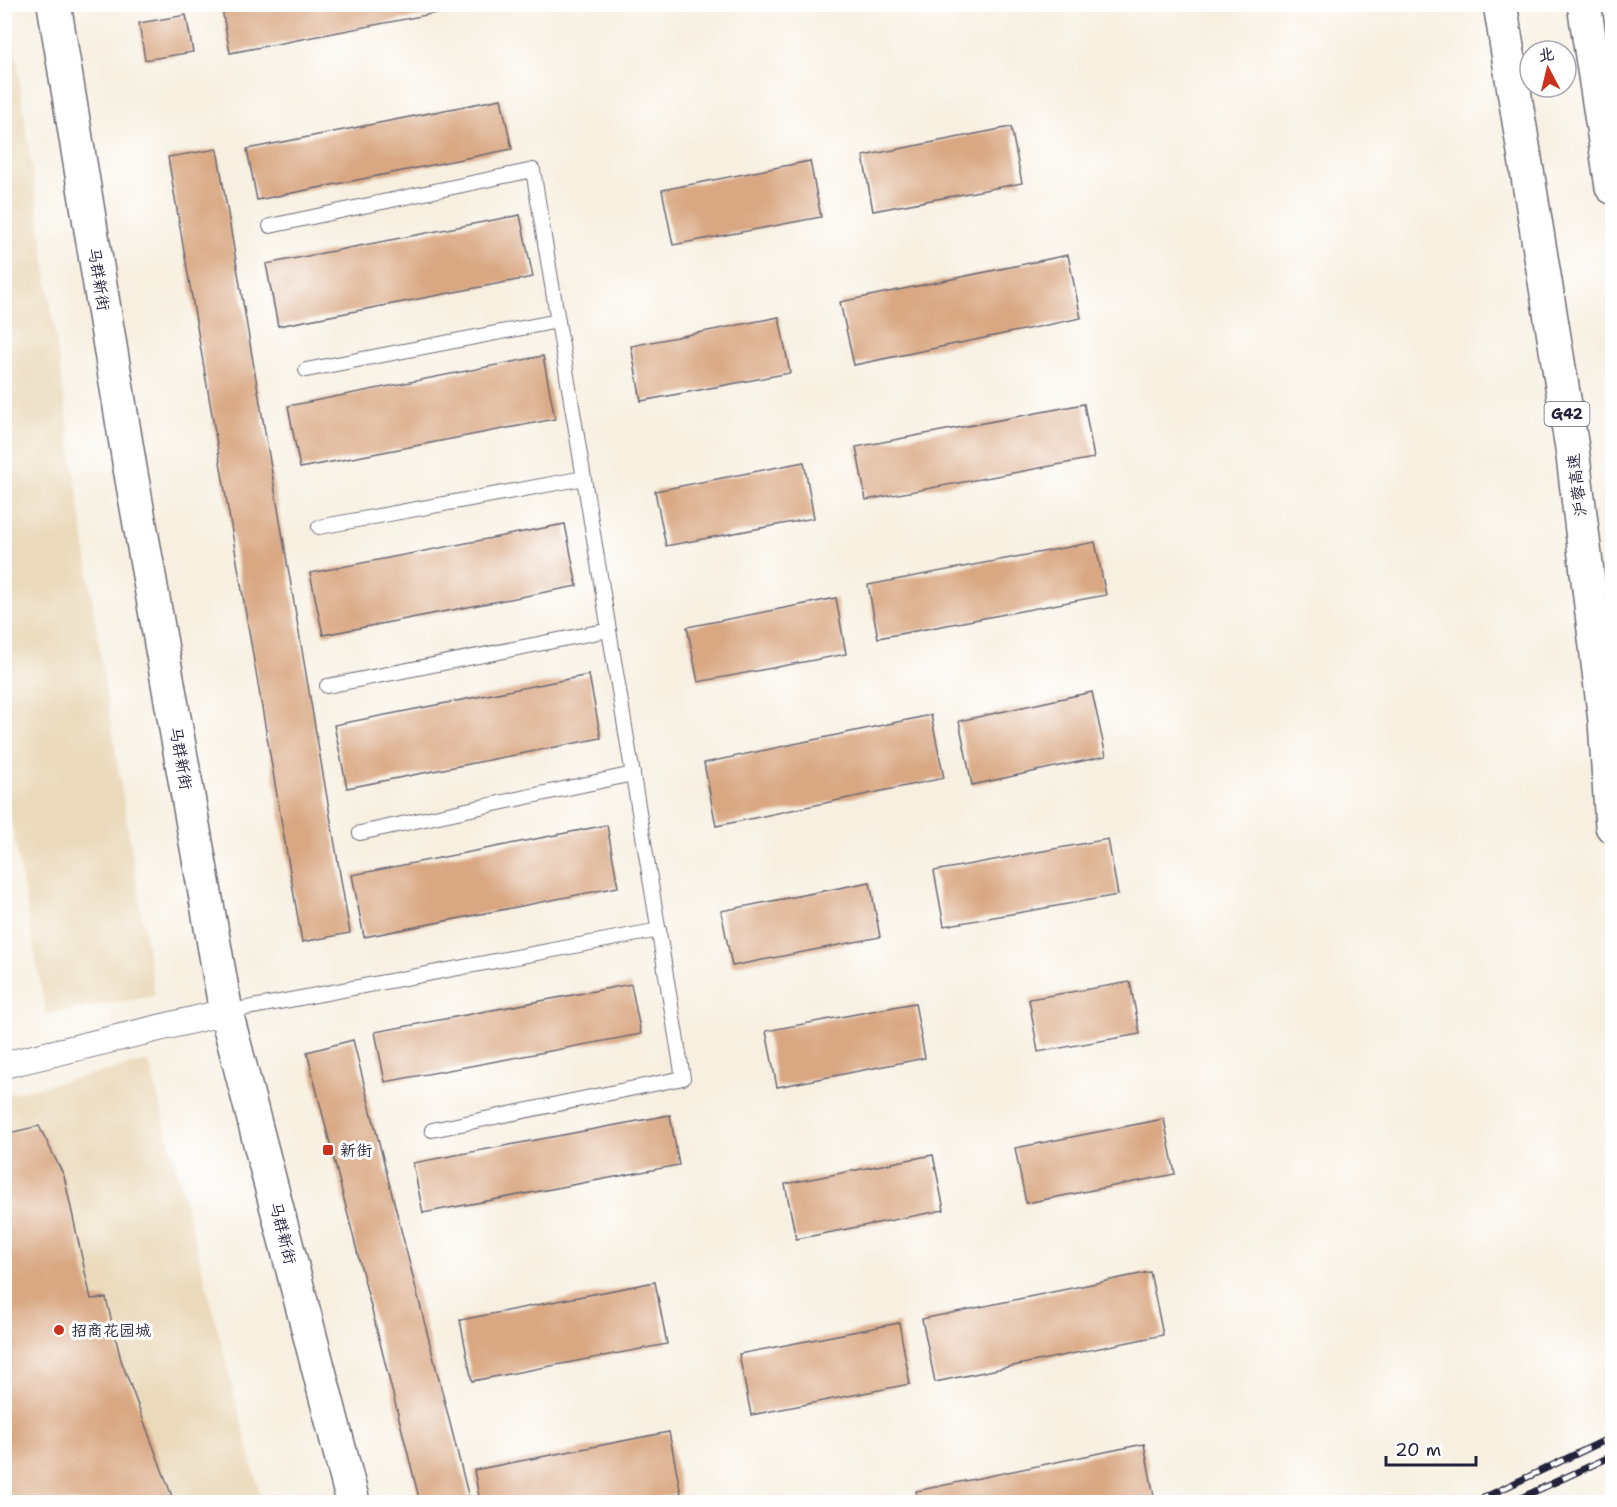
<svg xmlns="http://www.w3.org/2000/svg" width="1617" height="1507" font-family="'Shantell Sans','LXGW WenKai TC',sans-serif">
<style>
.built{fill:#ead9ba}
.building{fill:#d9a782}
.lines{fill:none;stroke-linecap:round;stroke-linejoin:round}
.lane-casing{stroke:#6d6a75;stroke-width:16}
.street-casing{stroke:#6d6a75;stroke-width:28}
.secondary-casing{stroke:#6d6a75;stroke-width:36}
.highway-casing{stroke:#6d6a75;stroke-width:36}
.lane{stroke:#fff;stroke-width:14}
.street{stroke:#fff;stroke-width:26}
.secondary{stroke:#fff;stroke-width:33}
.highway{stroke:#fff;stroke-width:33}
.rail-casing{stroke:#22223b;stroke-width:7}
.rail{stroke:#fff;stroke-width:4.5;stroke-dasharray:14;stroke-linecap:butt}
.poi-dot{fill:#c8321e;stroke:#fff;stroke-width:2}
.labels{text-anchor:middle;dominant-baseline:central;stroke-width:6;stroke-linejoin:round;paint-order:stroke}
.shield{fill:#fff;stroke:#646476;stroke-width:1.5}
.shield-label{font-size:15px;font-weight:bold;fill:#22223b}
.street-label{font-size:16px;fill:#22223b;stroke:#fff}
.poi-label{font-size:16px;fill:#22223b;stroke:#fff;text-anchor:start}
</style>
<rect width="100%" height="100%" fill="#fff"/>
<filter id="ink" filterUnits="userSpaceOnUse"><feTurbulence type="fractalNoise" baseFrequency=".0167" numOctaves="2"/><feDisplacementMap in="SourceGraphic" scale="12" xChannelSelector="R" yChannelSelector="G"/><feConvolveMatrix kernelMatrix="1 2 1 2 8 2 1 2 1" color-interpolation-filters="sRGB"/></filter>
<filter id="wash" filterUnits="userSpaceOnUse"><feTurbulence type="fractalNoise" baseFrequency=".008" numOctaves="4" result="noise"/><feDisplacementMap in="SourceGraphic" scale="24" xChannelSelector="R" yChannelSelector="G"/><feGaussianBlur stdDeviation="1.35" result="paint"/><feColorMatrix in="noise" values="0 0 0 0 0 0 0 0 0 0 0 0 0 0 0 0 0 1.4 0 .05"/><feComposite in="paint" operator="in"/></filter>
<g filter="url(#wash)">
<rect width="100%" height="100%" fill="#f7f0e1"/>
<g class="built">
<polygon points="4,5 9,5 102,666 155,996 46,1014 4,782"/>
<polygon points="149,1061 262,1502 5,1502 4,1095"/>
</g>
<g id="blocks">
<g class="building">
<polygon points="221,4 473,4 473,6 230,53"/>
<polygon points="186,15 193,52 145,60 139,23"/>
<polygon points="501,99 512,149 257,200 247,149"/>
<polygon points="1011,127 1022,183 873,211 863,156"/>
<polygon points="217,149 350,933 302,942 168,157"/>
<polygon points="810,161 821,217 673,245 662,190"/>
<polygon points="520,215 533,277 278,326 266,264"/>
<polygon points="1068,255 1081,318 854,365 840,302"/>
<polygon points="779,317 790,373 641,401 631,346"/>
<polygon points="543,356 555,419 300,468 288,406"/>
<polygon points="1084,404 1094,458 866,500 856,447"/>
<polygon points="804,462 814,518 666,546 655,491"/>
<polygon points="565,524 577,586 323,635 310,573"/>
<polygon points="1095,542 1106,595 878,638 868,585"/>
<polygon points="836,598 846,654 698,682 687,627"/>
<polygon points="589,675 601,738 347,788 334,725"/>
<polygon points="1092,692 1106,756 972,785 959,721"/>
<polygon points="931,715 944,778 716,826 704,763"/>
<polygon points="607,825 618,887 364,937 352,875"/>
<polygon points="1108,839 1118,895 944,926 934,871"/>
<polygon points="870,882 880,937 732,966 721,911"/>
<polygon points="1130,982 1140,1034 1038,1052 1029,999"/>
<polygon points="631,984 641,1034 385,1082 375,1032"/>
<polygon points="915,1003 925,1058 777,1087 766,1031"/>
<polygon points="353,1040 470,1502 420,1502 307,1052"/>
<polygon points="670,1115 679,1165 423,1213 413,1163"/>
<polygon points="1164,1119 1175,1174 1026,1203 1015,1148"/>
<polygon points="39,1126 64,1176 91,1299 106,1298 121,1360 174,1502 4,1502 4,1134"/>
<polygon points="933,1155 944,1210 796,1239 785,1184"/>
<polygon points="1150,1272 1163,1335 935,1382 922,1319"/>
<polygon points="655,1282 667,1344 472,1381 460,1320"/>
<polygon points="899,1323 910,1384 751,1415 739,1354"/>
<polygon points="669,1432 681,1494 635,1502 480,1502 474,1470"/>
<polygon points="1144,1444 1155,1502 918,1502 916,1491"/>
</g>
</g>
</g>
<g filter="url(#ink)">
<use href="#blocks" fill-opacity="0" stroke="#6d6a75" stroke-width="1.5"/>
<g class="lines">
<g class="lane-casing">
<g id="lane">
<polyline points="270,226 533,170 683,1078 432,1130"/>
<polyline points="306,370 558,321"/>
<polyline points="319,527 584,478"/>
<polyline points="327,686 609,630"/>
<polyline points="360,833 633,774"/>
<polyline points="226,1012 659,930"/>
</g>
</g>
<g class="street-casing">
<polyline id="street" points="4,1065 226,1012"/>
</g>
<g class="secondary-casing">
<polyline id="secondary" points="54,4 130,468 226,1012 353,1502"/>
</g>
<g class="highway-casing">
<g id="highway">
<polyline points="1500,4 1572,448 1605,721 1612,826"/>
<polyline points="1584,4 1612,187"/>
</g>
</g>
<use href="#lane" class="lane"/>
<use href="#street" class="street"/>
<use href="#secondary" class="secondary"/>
<use href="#highway" class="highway"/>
<g class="rail-casing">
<g id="rail">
<polyline points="1475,1502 1612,1437"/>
<polyline points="1512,1502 1612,1456"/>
</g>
</g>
<use href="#rail" class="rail"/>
</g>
</g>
<g class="poi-dot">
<rect x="322" y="1144" width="12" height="12" rx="3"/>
<circle cx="59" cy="1330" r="6"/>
</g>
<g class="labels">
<rect class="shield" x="1544.5" y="402" width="45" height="24" rx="4.5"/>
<g class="shield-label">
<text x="1567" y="414">G42</text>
</g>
<g class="street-label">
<text transform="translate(99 279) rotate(81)">马群新街</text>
<text transform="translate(1577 485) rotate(-97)">沪蓉高速</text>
<text transform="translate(181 758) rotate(80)">马群新街</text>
<text transform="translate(283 1233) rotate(76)">马群新街</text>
</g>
<g class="poi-label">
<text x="340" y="1150">新街</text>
<text x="71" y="1330">招商花园城</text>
</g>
</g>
<rect width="1617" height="1507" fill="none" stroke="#fff" stroke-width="24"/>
<g transform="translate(1548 69) rotate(353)"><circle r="28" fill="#ffffff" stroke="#a7a7b1" stroke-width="1.5"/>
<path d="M0-4.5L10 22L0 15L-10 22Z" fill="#c8321e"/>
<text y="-9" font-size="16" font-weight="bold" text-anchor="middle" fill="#22223b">北</text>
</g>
<path d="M1386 1456v9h90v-9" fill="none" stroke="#22223b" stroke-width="3"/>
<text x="1395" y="1456" font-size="18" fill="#22223b" stroke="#ffffff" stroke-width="4.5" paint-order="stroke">20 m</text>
</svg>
